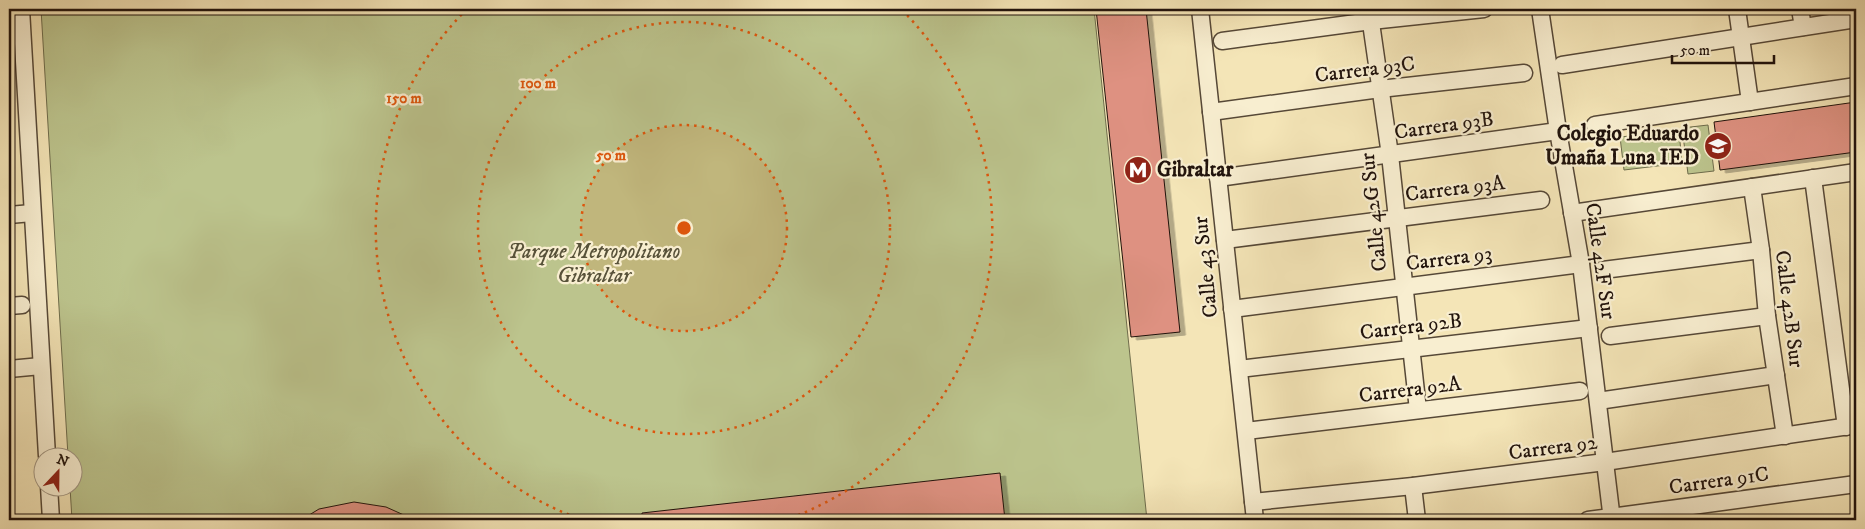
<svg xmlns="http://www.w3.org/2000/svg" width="1865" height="529" font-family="'IM FELL DW Pica',serif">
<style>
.green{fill:#bcc48d;stroke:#6e6c4c}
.building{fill:#de9181;stroke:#21130c;filter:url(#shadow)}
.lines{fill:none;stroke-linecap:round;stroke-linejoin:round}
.minor-casing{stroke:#564837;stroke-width:19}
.minor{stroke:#f8eed0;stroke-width:16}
.ring{fill:none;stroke:#de560c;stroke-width:2.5;stroke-dasharray:2.5 5}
.labels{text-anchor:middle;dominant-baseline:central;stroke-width:4.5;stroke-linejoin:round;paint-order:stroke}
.street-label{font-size:21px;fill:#21130c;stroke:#f8eed0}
.poi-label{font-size:21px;font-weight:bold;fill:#21130c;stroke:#f8eed0;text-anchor:end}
.park-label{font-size:21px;font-style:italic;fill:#575139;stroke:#f8eed0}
.centre{fill:#de560c;stroke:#f8eed0;stroke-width:2.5}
.ring-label{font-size:15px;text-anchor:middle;font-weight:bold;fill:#de560c;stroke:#f8eed0;stroke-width:4.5;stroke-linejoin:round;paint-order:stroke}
</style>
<defs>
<filter id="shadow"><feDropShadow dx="5.5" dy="3" stdDeviation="0" flood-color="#0004"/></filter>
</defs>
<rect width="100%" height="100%" fill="#f4e5b7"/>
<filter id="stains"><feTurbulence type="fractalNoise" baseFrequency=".004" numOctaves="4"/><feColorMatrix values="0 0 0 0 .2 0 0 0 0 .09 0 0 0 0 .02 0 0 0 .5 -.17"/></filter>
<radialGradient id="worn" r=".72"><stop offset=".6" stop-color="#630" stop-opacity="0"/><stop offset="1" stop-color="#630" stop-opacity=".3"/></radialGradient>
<g class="green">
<polygon points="41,9 1094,9 1147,520 72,520 70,487 72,486 72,456 68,456"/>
<polygon points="1708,125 1714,171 1688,174 1682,128"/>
<polygon points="1679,131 1682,163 1624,170 1620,137"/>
</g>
<g class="building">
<polygon points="1096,9 1146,9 1180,332 1131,337"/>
<polygon points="1856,102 1856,152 1720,170 1714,122"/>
<polygon points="1000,473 1005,520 642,520 642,513"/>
<polygon points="354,502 386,507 415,520 301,520 319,509"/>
</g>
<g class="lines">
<g class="minor-casing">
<g id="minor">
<polyline points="21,9 47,456"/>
<polyline points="1200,9 1255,520"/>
<polyline points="1369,9 1390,155 1418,410"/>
<polyline points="1540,9 1558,131 1581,264 1612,520"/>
<polyline points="1737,9 1750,102"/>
<polyline points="1800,9 1803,27"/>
<polyline points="1222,41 1371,21 1484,9"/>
<polyline points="1562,65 1856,19"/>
<polyline points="1211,112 1380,89 1524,73"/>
<polyline points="1595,125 1856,86"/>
<polyline points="1218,178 1558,131"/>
<polyline points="1813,178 1846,427"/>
<polyline points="1752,187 1761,250 1767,316 1785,436"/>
<polyline points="1572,213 1856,172"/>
<polyline points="9,215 32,213"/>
<polyline points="1225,240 1541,200"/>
<polyline points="1603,270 1761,250"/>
<polyline points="9,306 22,305"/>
<polyline points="1232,309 1581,264"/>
<polyline points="1610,336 1767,316"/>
<polyline points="9,369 41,366"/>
<polyline points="1239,369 1589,328"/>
<polyline points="1598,401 1776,375"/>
<polyline points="1246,431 1580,391"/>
<polyline points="49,486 51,520"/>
<polyline points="1413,486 1417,520"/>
<polyline points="1253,502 1413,486 1605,462 1856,425"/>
<polyline points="1588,520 1856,484"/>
</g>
</g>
<use href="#minor" class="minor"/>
</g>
<circle cx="684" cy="228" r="103" fill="#de560c" fill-opacity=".12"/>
<g class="ring">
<circle cx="684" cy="228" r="103"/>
<circle cx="684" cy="228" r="206"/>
<path d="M583 520A309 309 0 0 1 466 10M902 10A309 309 0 0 1 785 520"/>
</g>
<defs>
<g id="school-disc" transform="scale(1.4375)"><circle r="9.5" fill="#8f2418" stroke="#f8eed0"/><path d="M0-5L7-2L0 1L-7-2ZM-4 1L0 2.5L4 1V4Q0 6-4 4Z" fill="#fff"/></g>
<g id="metro-disc" transform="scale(1.4375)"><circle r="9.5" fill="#8f2418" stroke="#f8eed0"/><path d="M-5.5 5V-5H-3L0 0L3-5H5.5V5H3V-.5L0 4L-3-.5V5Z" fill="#fff"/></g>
</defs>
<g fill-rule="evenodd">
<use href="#school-disc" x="1718" y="146"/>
<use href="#metro-disc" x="1138" y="170"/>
</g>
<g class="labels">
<g class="street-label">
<text transform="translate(1365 70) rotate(-7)">Carrera 93C</text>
<text transform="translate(1444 126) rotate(-8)">Carrera 93B</text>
<text transform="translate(1455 189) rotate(-7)">Carrera 93A</text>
<text transform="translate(1374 212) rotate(-96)">Calle 42G Sur</text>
<text transform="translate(1449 259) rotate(-7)">Carrera 93</text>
<text transform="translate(1600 261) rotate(82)">Calle 42F Sur</text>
<text transform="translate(1206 267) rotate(-96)">Calle 43 Sur</text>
<text transform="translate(1789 309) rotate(83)">Calle 42B Sur</text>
<text transform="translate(1411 327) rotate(-7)">Carrera 92B</text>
<text transform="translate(1410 390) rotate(-7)">Carrera 92A</text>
<text transform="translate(1553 448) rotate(-7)">Carrera 92</text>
<text transform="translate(1719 481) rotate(-8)">Carrera 91C</text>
</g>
<g class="poi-label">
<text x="1699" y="134">Colegio Eduardo<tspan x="1699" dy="24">Umaña Luna IED</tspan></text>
<text x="1157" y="170" text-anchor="start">Gibraltar</text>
</g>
<g class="park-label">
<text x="594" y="252">Parque Metropolitano<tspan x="594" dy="24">Gibraltar</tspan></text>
</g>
</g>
<circle cx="684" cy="228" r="8" class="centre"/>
<g class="ring-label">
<text x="538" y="88">100 m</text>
<text x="404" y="103">150 m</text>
<text x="611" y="160">50 m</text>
</g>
<rect width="1865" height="529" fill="none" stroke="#f4e5b7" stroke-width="30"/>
<rect x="10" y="10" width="1845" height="509" fill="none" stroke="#21130c" stroke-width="2.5"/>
<rect x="15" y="15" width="1835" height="499" fill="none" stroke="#21130c"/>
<g transform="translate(58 472) rotate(22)"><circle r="24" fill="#f8eed0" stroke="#a29682"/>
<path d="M0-4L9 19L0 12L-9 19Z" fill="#8f2418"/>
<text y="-8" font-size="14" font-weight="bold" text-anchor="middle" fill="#21130c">N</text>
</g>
<path d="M1672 55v8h102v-8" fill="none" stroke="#21130c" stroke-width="2.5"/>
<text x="1680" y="55" font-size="15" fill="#21130c" stroke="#f8eed0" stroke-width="4" paint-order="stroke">50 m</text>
<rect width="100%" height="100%" filter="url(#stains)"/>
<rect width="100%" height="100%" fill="url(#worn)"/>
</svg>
